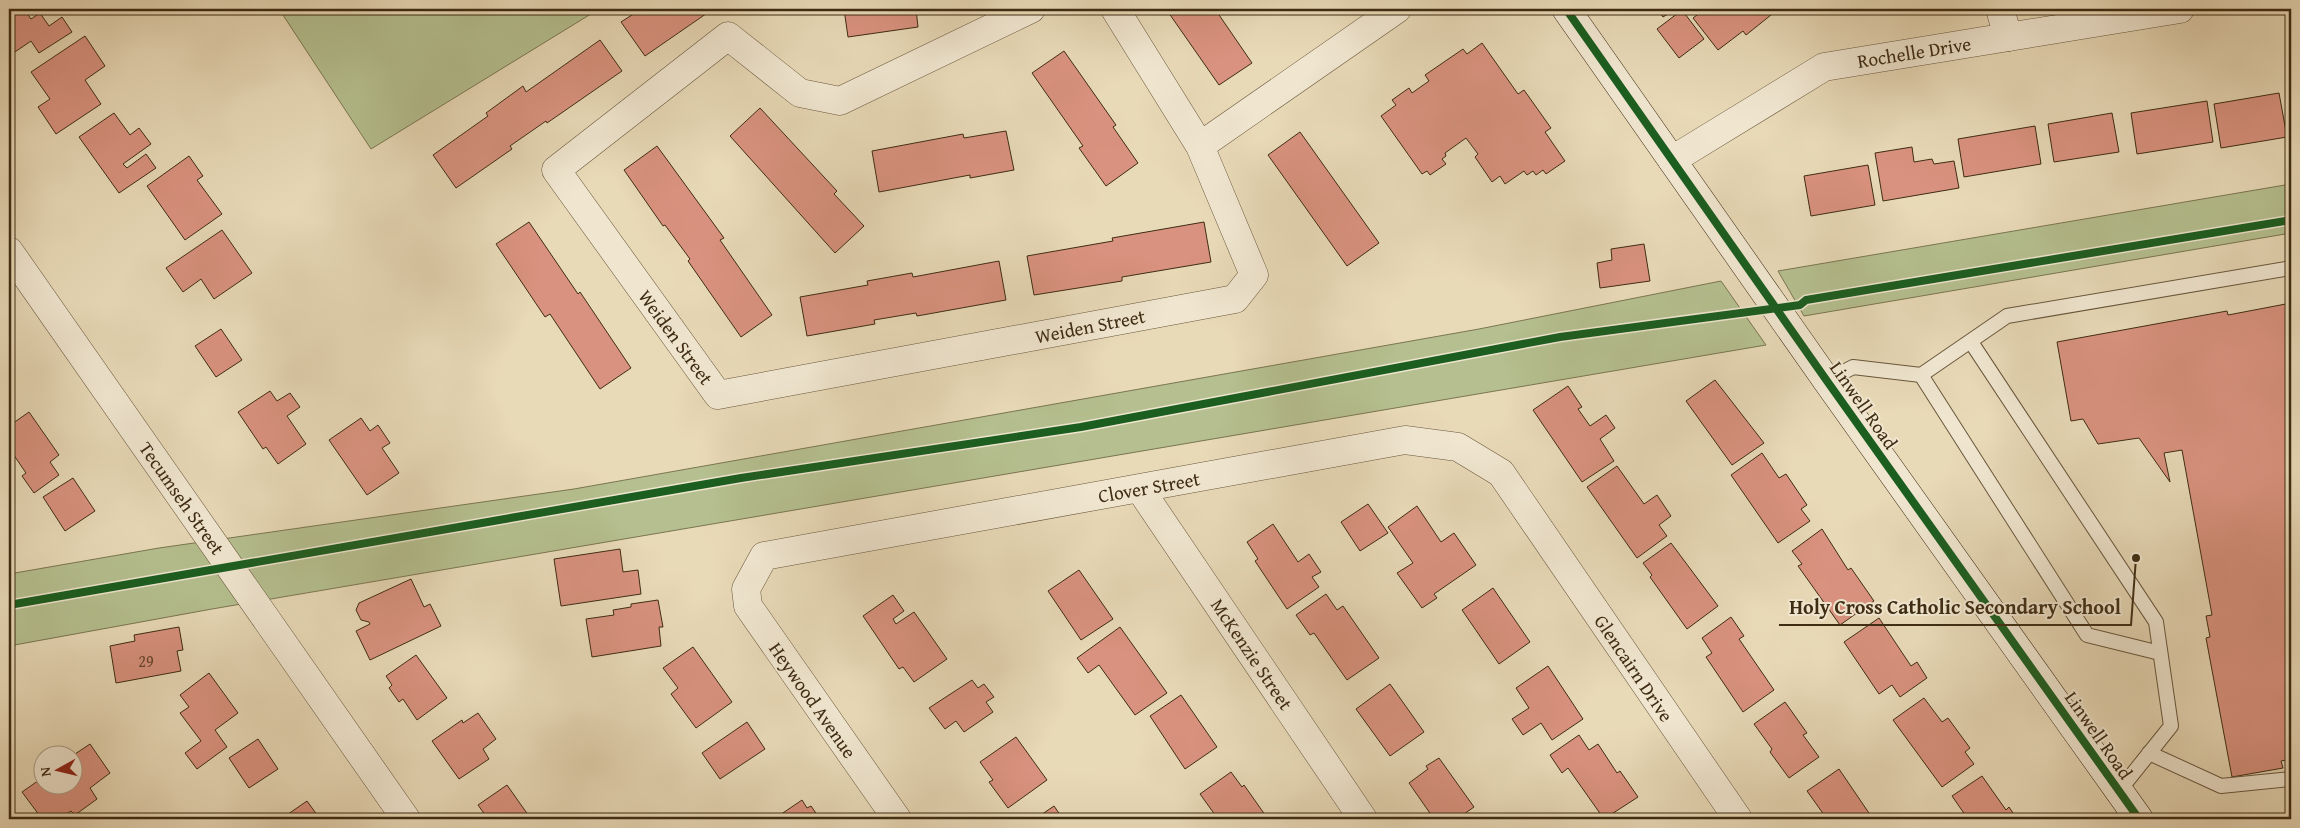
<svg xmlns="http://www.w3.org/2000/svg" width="2300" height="828" font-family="'Gentium Book Plus',serif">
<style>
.green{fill:#b5bf8f;stroke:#7a7651}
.building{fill:#d9927f;stroke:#3e2c13}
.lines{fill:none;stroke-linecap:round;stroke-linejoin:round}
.lane-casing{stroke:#68573c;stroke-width:16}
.street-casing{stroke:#68573c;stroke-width:29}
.secondary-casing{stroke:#3e2c13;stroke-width:29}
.lane{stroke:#f0e6d0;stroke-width:14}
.street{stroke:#f0e6d0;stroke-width:28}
.secondary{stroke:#f0e6d0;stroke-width:28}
.cycleway-casing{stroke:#f0e6d0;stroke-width:11}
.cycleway{stroke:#1b5e20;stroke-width:8}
.labels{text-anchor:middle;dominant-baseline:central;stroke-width:4;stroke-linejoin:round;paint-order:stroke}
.number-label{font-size:16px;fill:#65462e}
.street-label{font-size:19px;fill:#3e2c13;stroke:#f0e6d0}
.leader{fill:none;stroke:#3e2c13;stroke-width:2}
.callout-dot{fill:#3e2c13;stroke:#f0e6d0;stroke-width:2}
.callout-label{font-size:20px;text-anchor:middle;font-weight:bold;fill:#3e2c13;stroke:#f0e6d0;stroke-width:4;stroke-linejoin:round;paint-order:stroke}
</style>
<rect width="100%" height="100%" fill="#e8d9b7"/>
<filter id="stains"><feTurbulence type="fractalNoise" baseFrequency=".004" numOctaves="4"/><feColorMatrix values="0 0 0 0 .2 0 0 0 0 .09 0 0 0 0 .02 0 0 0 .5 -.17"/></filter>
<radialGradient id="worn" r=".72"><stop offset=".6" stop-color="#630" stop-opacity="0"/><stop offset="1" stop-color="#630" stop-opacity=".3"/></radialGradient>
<g class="green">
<polygon points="279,9 599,9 371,149"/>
<polygon points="2291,184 2291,233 1804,316 1778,271"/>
<polygon points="1721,281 1766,345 212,609 9,646 9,574 159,548 574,489 1479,329"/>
</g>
<g class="building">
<polygon points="9,9 24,9 31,19 40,13 49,26 62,17 72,32 39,53 31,41 9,56"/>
<polygon points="641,9 713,9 645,56 621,22"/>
<polygon points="844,9 916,9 918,27 848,37"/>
<polygon points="1166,9 1215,9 1252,63 1219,85"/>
<polygon points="1657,9 1676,9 1663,17"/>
<polygon points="1705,9 1766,9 1771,15 1746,35 1743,31 1718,50 1693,18"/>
<polygon points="1682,10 1704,39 1679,58 1657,29"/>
<polygon points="85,36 105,66 85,80 101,104 56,134 38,107 50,99 31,72"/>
<polygon points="600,40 622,71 547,123 546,121 510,146 512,149 456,188 433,155 488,116 486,113 523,86 526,92"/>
<polygon points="1482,43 1518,94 1524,90 1551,128 1545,132 1565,161 1546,174 1543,170 1536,175 1533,171 1527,175 1524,171 1505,184 1500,176 1492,182 1475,157 1478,154 1466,138 1445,153 1446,156 1442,159 1446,164 1430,175 1427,171 1422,174 1381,116 1396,105 1392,100 1409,88 1412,93 1429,81 1425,75 1463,49 1467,54"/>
<polygon points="1064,51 1116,125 1113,127 1138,163 1106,186 1079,148 1083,146 1032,73"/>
<polygon points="2279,93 2287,137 2221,148 2214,104"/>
<polygon points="2207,101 2213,142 2137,154 2131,113"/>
<polygon points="760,108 837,191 834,194 864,226 835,253 730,136"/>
<polygon points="114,113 130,135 139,128 151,144 123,164 127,168 146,154 156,168 119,193 79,137"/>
<polygon points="2112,113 2119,152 2054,162 2048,124"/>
<polygon points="2035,126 2041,164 1964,177 1958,139"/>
<polygon points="1006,131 1014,170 970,178 970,175 879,192 872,151 963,134 964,138"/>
<polygon points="1300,132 1379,243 1347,266 1268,155"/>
<polygon points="657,146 724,238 720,240 772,315 741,337 688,261 690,259 665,225 663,226 624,170"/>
<polygon points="1912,147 1914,162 1932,159 1934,164 1954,161 1959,188 1883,201 1875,153"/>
<polygon points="189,156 203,176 197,180 222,214 185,240 147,186"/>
<polygon points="1868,165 1875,205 1811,216 1804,176"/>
<polygon points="529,222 578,294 580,292 631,368 600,389 550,314 545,317 496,244"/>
<polygon points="1204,222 1211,262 1122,277 1122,281 1034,295 1027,256 1113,241 1112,238"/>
<polygon points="222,230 252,273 214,299 201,279 183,292 166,268"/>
<polygon points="1644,244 1650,281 1600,288 1597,263 1612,260 1611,249"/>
<polygon points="999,261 1006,300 917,316 916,313 874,320 875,324 807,336 800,297 868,285 867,281 912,273 913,277"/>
<polygon points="2291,303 2291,759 2281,761 2283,768 2232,777 2206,638 2210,637 2206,616 2212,615 2182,450 2164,453 2170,482 2139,438 2098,444 2083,419 2071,421 2057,342 2227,311 2228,315"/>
<polygon points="221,329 242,360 216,377 195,346"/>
<polygon points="1715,380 1764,443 1732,465 1686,401"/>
<polygon points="1568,386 1582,407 1578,409 1590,426 1606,415 1615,428 1600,439 1614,461 1582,482 1533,410"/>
<polygon points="270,391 277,401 290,393 300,407 287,416 306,444 278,464 266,447 263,449 238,412"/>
<polygon points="29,412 59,455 50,462 59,475 34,493 22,476 26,473 9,448 9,426"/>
<polygon points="361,418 370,431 378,425 390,443 382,448 399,473 367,495 329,440"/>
<polygon points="1762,453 1779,478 1786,474 1807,505 1801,509 1810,521 1778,543 1731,475"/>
<polygon points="1617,466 1644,504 1657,495 1671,516 1659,525 1667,536 1637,558 1587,487"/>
<polygon points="73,478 95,511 65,531 43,497"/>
<polygon points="1368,504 1388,533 1360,551 1341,522"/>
<polygon points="1417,506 1441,542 1454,533 1476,565 1434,594 1437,598 1422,608 1397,573 1413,563 1388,527"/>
<polygon points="1273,524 1298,562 1309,554 1321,572 1312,577 1319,587 1287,609 1255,561 1258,559 1247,542"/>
<polygon points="1822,529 1848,570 1851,568 1874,601 1840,625 1798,566 1802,564 1792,551"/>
<polygon points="1671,543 1718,606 1687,629 1650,577 1652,575 1643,563"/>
<polygon points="620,549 623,572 638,570 641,594 561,606 554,559"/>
<polygon points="1079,570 1113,619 1081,640 1048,591"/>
<polygon points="411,579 424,607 430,604 441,626 370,660 356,631 370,624 369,622 361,620 356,610 359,603"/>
<polygon points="1493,588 1530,642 1499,664 1462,610"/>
<polygon points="1326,594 1337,610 1343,606 1379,658 1347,680 1314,633 1310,635 1296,615"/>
<polygon points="893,595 904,611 893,619 896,624 914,612 947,659 914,682 903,667 899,669 863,616"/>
<polygon points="658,600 663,627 659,627 661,646 592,657 586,619 614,615 613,610 631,607 631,604"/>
<polygon points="1731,617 1744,636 1739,639 1774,690 1743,712 1706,657 1712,653 1702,638"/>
<polygon points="1879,618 1911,666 1917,662 1927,678 1900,697 1892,685 1879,694 1844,642"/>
<polygon points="179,627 183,650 177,651 181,671 116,683 110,646 135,641 134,635"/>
<polygon points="1120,627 1167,693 1135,715 1099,665 1088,673 1077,658"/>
<polygon points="693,647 732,702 696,728 671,694 678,688 663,668"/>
<polygon points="416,655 447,698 417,720 403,699 399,702 389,688 392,685 386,676"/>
<polygon points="1548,666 1583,719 1552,740 1541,723 1523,735 1512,719 1529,708 1516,688"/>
<polygon points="209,673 238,713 215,730 227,747 197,769 185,753 201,741 180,713 189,707 180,695"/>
<polygon points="972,680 978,688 984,684 994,697 986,702 993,712 964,732 956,721 945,729 929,708"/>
<polygon points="1390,684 1424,732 1390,756 1356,709"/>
<polygon points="1181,695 1217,747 1185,769 1150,716"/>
<polygon points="1924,698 1942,722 1948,718 1970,748 1965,752 1974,764 1942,787 1893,720"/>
<polygon points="1785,702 1807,733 1803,735 1819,757 1789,778 1770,752 1772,749 1754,724"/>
<polygon points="478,713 496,739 483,749 489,759 459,779 432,741 462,720 463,723"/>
<polygon points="747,722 765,749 720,779 702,753"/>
<polygon points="1579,735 1589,750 1598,744 1617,773 1620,771 1638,797 1604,819 1568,768 1562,773 1550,755"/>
<polygon points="1016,737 1047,780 1008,808 989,782 993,780 980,762"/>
<polygon points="258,739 278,769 249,788 229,758"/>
<polygon points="90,744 110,773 90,788 97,799 75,815 71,811 59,819 42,819 22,792 42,778 42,786 72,786 72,756"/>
<polygon points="1439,758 1474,807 1457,819 1434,819 1409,783 1428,769 1426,766"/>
<polygon points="1839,769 1873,819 1827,819 1807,791"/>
<polygon points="1231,772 1242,787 1244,785 1268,819 1218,819 1200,794"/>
<polygon points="1982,776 2006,810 2009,807 2017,819 1968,819 1952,796"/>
<polygon points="507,785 531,819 488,819 478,805"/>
<polygon points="802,800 807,808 811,806 820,819 774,819"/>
<polygon points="307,801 320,819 281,819"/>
<polygon points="1054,806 1063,819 1035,819"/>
</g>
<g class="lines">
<g class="lane-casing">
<g id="lane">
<polyline points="1971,342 2156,622 2171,726 2119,791"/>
<polyline points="1827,381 1853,367 1921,375"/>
<polyline points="2160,653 2087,635 1921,375 2007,316 2291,268"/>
<polyline points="2149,753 2221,786 2291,779"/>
</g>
</g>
<g class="street-casing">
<g id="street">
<polyline points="1031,9 840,101 800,93 728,36 556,170 718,395 1235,299 1254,275 1200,146 1115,9"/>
<polyline points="2000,9 2008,37"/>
<polyline points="1200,146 1397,9"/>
<polyline points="1672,160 1824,67 2180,9"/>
<polyline points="9,251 406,819"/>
<polyline points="1140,489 1363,819"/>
<polyline points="897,819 748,606 746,589 764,556 1405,440 1458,447 1501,473 1738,819"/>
</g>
</g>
<g class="secondary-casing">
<polyline id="secondary" points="1566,9 1827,381 2139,819"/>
</g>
<use href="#lane" class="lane"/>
<use href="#street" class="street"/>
<use href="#secondary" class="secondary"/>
<g class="cycleway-casing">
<g id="cycleway">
<polyline points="1566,9 1827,381 2139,819"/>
<polyline points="9,605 741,478 1081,427 1560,337 1800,305 1806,300 2291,220"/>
</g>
</g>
<use href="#cycleway" class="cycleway"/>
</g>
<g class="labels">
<g class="number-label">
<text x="146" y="661">29</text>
</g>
<g class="street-label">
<text transform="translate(1914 52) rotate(-9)">Rochelle Drive</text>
<text transform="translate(1090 326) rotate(-11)">Weiden Street</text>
<text transform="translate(676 337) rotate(54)">Weiden Street</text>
<text transform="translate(1864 405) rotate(55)">Linwell Road</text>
<text transform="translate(1149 487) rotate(-10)">Clover Street</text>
<text transform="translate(182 498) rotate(55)">Tecumseh Street</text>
<text transform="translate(1252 654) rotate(56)">McKenzie Street</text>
<text transform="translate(1634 668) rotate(56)">Glencairn Drive</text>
<text transform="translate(813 700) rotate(55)">Heywood Avenue</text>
<text transform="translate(2099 735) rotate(55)">Linwell Road</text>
</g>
</g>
<path class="leader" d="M2136 558L2131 625H1779"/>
<circle class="callout-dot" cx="2136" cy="558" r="5"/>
<g class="callout-label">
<text x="1955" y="614">Holy Cross Catholic Secondary School</text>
</g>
<rect width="2300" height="828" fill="none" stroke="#e8d9b7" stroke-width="30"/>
<rect x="10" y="10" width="2280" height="808" fill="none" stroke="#3e2c13" stroke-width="2.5"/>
<rect x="15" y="15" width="2270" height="798" fill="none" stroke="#3e2c13"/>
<g transform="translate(58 770) rotate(262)"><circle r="24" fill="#f0e6d0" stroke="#a99c84"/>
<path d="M0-4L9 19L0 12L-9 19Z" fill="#8f2418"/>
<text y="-8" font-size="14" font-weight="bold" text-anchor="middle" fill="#3e2c13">N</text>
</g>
<rect width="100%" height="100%" filter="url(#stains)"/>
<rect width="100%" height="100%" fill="url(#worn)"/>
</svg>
